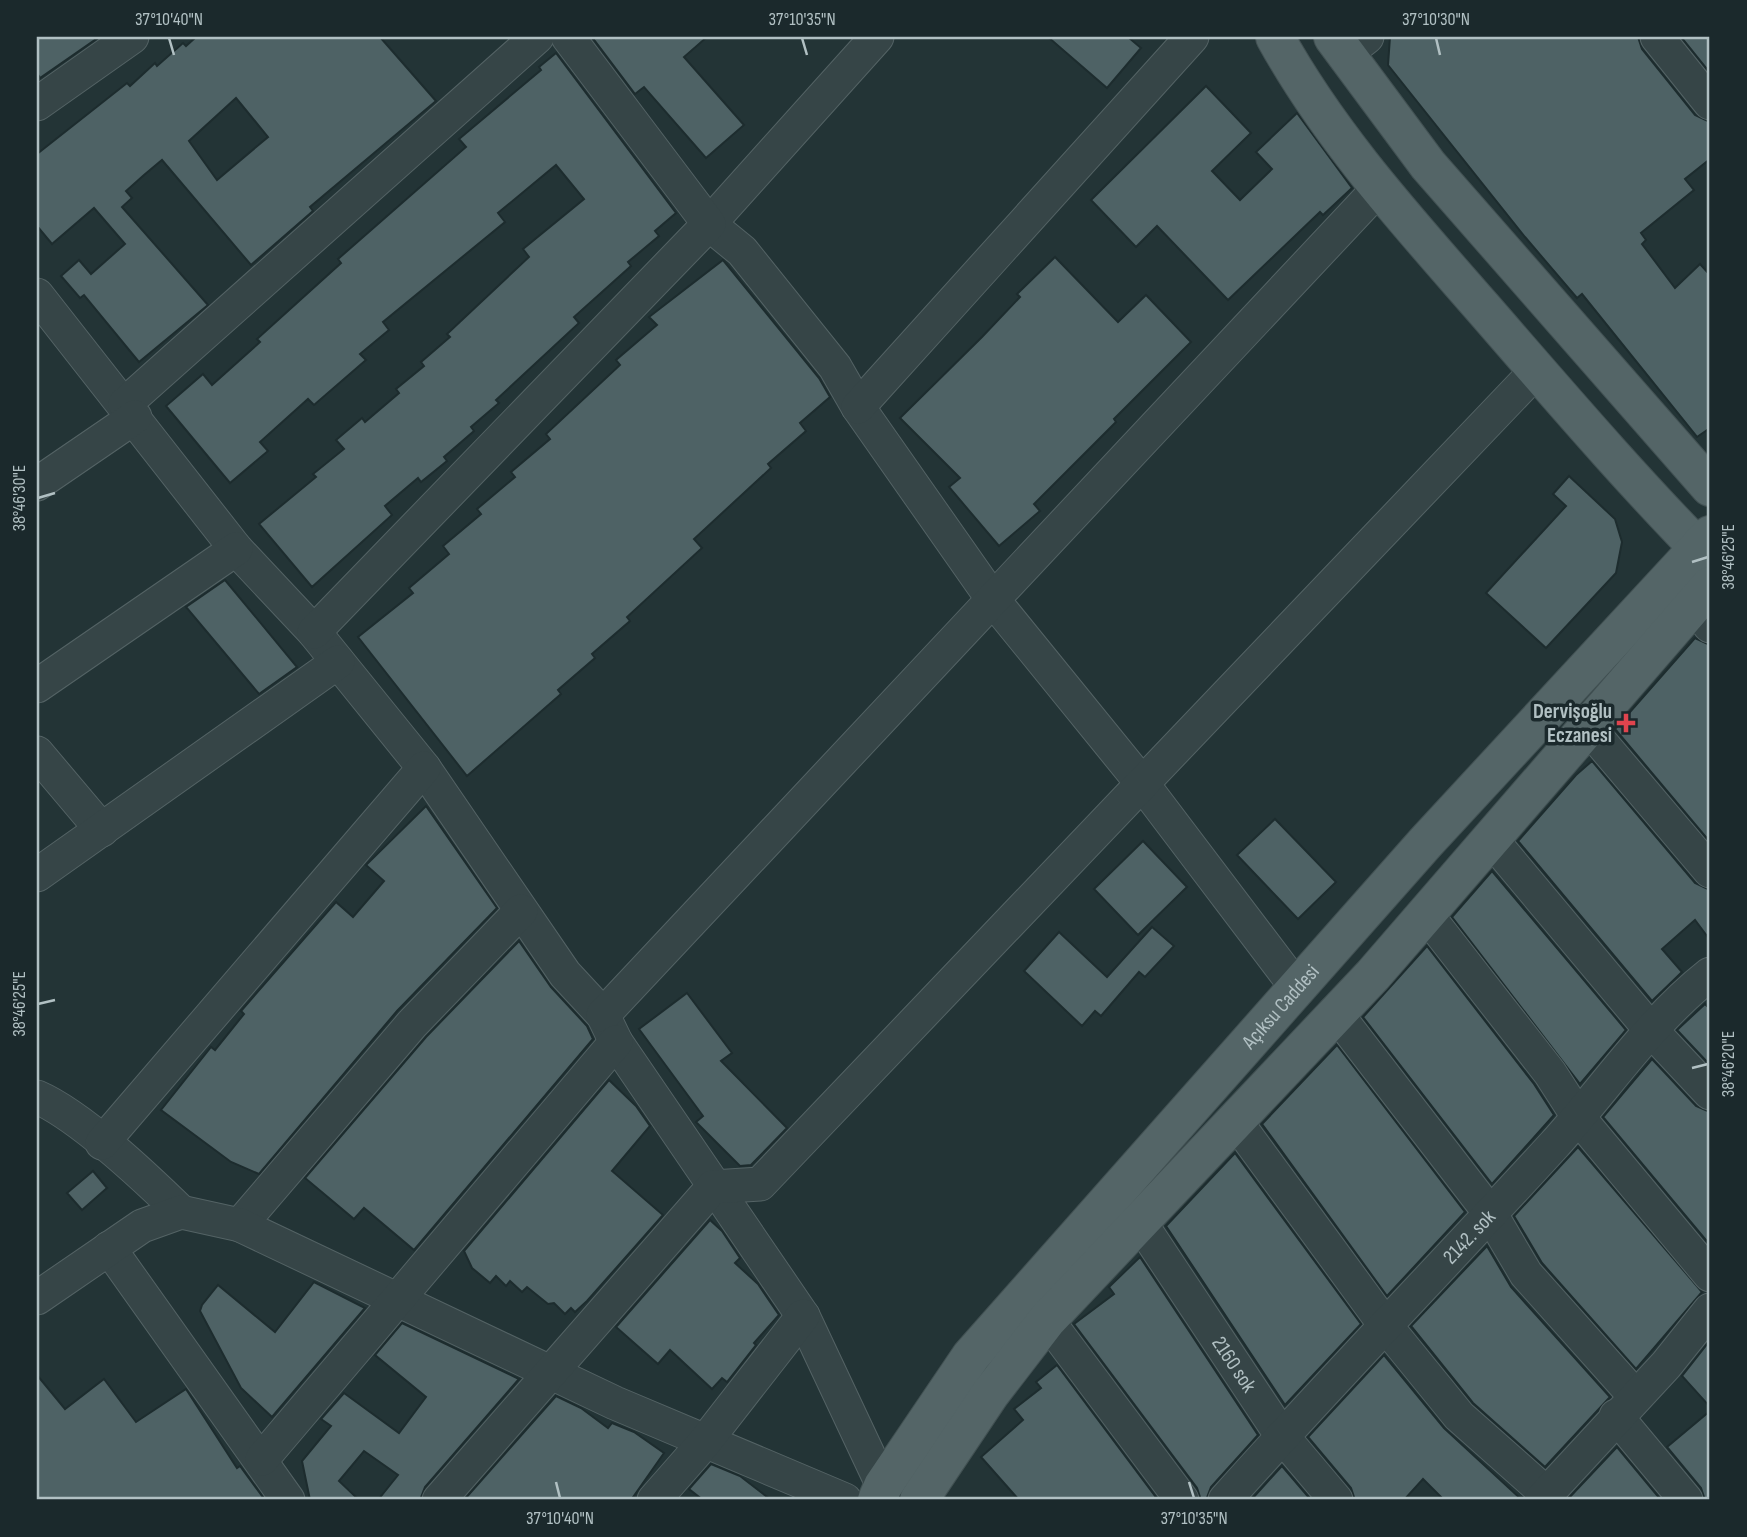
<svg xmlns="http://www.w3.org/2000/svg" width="1747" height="1537" font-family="'Sofia Sans Condensed',sans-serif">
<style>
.building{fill:#4e6265;stroke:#1d2c2e;stroke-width:2;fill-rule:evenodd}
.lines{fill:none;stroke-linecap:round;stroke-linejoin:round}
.minor-casing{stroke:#546365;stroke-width:35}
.major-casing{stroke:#425153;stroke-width:40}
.minor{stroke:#364547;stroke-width:33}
.major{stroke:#546567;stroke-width:38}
.ticks{fill:none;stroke:#b1c0c3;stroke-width:2.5}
.health-dot{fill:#e0444e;stroke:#1b292c;stroke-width:2.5}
.labels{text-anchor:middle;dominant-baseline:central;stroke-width:7;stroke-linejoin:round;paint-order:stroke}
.poi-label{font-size:21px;font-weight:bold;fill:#b1c0c3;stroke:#1b292c;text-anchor:end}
.street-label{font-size:21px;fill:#b1c0c3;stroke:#1b292c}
.neatline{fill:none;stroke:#b1c0c3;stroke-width:2.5}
.ticks-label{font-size:18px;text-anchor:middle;fill:#b1c0c3}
</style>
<rect width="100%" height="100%" fill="#233436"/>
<g class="building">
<polygon points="37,37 99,37 40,78 37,73"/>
<path d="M196 37H380L436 101 310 207 313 211 251 265 162 160 144 175 126 191 132 198 122 207 208 305 139 362 84 295 80 298 61 276 79 260 91 274 125 244 94 208 52 244 37 226V154L127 83 130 86 155 63 157 66 183 43 186 46ZM236 98 268 137 217 180 189 141Z"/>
<polygon points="592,37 707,37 684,57 744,125 706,158 644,87 635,94"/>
<polygon points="1048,37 1128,37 1141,48 1107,88"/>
<polygon points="1390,37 1638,37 1642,49 1695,115 1710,122 1710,159 1685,179 1694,190 1641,233 1646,240 1642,244 1675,288 1700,264 1710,275 1710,428 1697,437 1582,294 1577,298 1525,237 1388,65"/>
<polygon points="1681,37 1710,37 1710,73"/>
<polygon points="556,53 676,213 655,231 659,236 628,262 631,266 574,317 579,323 496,400 499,403 471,427 474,431 444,457 447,461 421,482 418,478 385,506 392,515 312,587 259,524 316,477 313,474 344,449 336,440 362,418 365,422 399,393 396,389 424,366 421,362 450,337 447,334 529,257 523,249 584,199 556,165 498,213 505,222 383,322 389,330 360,354 366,360 314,405 308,399 260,442 268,451 230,483 166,406 203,374 212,385 260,342 257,339 341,263 338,259 466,147 459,139 541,70 539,67"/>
<polygon points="1206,86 1251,133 1212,171 1240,200 1272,169 1256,152 1297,113 1352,188 1323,215 1320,212 1228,300 1157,226 1136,247 1091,200"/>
<polygon points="1055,257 1118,322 1146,295 1191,342 1114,419 1116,422 1034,504 1040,511 999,546 949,487 960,478 900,418 982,337 1020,297 1017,294"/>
<polygon points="723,260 819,378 830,397 800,423 806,431 768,464 771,468 694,539 702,548 627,617 630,621 592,654 595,658 558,690 561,694 467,776 358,637 413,593 409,588 449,554 443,546 481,514 477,509 515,477 511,472 550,439 546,434 620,365 616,360 657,325 649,317"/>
<polygon points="1569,476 1615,519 1622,542 1616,573 1546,648 1486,593 1566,506 1553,494"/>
<polygon points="225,580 297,667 259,694 186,607"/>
<polygon points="1695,638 1710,645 1710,842 1615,729"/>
<polygon points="1592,761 1695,883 1710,890 1710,940 1695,920 1662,949 1682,972 1652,1001 1518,841 1576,775"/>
<polygon points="426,806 497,908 397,1011 259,1174 231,1162 161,1110 211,1047 215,1050 244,1014 241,1011 336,902 353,917 384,881 366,865"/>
<polygon points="1275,819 1336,882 1298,919 1237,855"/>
<polygon points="1143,841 1187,887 1138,935 1094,889"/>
<polygon points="1492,871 1626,1030 1580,1084 1452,917"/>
<polygon points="1152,927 1174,946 1145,977 1139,972 1101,1016 1095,1011 1082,1026 1024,971 1059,932 1107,977"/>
<polygon points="519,941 551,987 587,1026 593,1039 414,1250 364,1208 354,1219 305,1178 426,1037"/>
<polygon points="1427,946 1534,1084 1554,1115 1492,1184 1363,1017"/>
<polygon points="687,993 732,1053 721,1061 787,1128 751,1165 740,1166 696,1122 703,1116 639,1029"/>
<polygon points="1705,1004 1710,1009 1710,1065 1677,1030"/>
<polygon points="1337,1045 1465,1212 1387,1296 1262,1124"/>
<polygon points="1652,1059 1696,1106 1710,1112 1710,1245 1603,1117"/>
<polygon points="609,1080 636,1106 650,1126 612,1171 663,1215 587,1301 575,1312 571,1308 565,1314 554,1303 548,1304 527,1287 522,1292 510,1281 506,1286 496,1276 490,1283 472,1268 464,1251"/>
<polygon points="1578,1147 1702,1292 1636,1369 1542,1263 1514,1216"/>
<polygon points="1235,1153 1361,1324 1285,1405 1166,1226"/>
<polygon points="93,1171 107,1188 82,1210 67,1193"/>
<polygon points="710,1220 722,1231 740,1258 735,1263 758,1284 779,1315 754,1343 756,1345 727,1382 722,1378 712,1389 670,1350 658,1364 616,1327"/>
<polygon points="1487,1246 1511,1287 1610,1397 1545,1467 1473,1403 1411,1326"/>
<polygon points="1140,1257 1258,1435 1211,1487 1206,1500 1201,1500 1197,1488 1074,1324 1114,1294 1109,1287"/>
<polygon points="314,1282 365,1308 272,1417 241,1388 200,1311 202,1305 218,1285 275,1332"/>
<polygon points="402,1323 519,1379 425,1487 420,1500 378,1500 398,1475 364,1451 339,1481 359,1500 310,1500 302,1461 331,1426 321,1419 344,1393 399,1433 426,1397 375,1355"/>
<polygon points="1708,1343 1710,1346 1710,1407 1682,1376"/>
<polygon points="1384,1355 1444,1428 1522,1500 1444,1500 1423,1479 1404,1500 1355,1500 1351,1488 1308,1437"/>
<polygon points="1057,1365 1158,1500 1019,1500 981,1457 1023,1420 1014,1409 1041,1388 1036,1382"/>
<polygon points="37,1375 65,1409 104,1379 136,1422 186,1389 237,1468 240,1466 265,1500 37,1500"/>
<polygon points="556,1396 581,1408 608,1428 612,1423 634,1432 664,1453 631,1500 464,1500"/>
<polygon points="1710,1411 1710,1500 1705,1500 1701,1488 1667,1447"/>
<polygon points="1617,1447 1661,1500 1567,1500"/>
<polygon points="711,1464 740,1476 771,1500 703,1500 689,1489"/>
<polygon points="1282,1466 1311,1500 1251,1500 1280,1468"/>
</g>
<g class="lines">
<g class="minor-casing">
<g id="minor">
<polyline points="877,37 709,224 742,251 835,367 858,407 994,601 1141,782 1297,988"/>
<polyline points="1657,37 1710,103"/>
<polyline points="1344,55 1367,37"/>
<polyline points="37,104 132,37"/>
<polyline points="37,295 236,549 314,632 424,768 565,974 603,1015 616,1042 803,1316 883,1486 900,1500"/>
<polyline points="125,404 537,37"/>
<polyline points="858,407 1192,37"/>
<polyline points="37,484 135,417"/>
<polyline points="1692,604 1710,626"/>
<polyline points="314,632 709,224 568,37"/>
<polyline points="37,686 236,549"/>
<polyline points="1587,726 1710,871"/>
<polyline points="37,753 102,830"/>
<polyline points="1491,839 1650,1029 1710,1093"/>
<polyline points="37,875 338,662"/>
<polyline points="1426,914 1550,1073 1579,1118 1710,1275"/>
<polyline points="1335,1012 1490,1213 1526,1274 1635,1396"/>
<polyline points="603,1015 1379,188"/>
<path d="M37 1097C81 1116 146 1178 181 1212"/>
<polyline points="1234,1119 1385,1325 1459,1416 1547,1494"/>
<polyline points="102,1143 424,768"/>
<path id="s1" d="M1139 1221 1282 1436 1336 1500"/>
<polyline points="240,1225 412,1024 521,911"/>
<polyline points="109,1248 288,1500"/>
<polyline points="37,1298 142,1226 181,1212 240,1225 615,1403 845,1500"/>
<polyline points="1047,1320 1182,1500"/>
<polyline points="1616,1416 1686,1500"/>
<polyline points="262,1459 616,1042"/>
<polyline points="439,1500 713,1187 760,1184 1537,370"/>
<polyline points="654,1500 704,1443 803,1316"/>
<path id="s2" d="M1225 1500C1332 1380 1445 1264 1553 1146 1606 1088 1648 1023 1710 974"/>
<polyline points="1541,1500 1666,1365 1710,1310"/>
</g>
</g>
<g class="major-casing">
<g id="major">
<path d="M1275 37C1330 137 1407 221 1482 307 1556 392 1630 479 1710 560"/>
<polyline points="1333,37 1428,165 1710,487"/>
<path id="s3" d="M877 1500 883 1486 971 1356 1426 842 1710 535"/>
<polyline points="919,1500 990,1394 1047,1320 1373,975 1710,586"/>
</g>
</g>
<use href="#minor" class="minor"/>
<use href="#major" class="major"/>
</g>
<path class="ticks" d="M169 38 174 55M802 38 807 55M1436 38 1440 55M38 498 55 493M1692 562 1708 557M38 1004 55 1000M1692 1068 1708 1064M556 1482 560 1498M1189 1482 1194 1498"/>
<path class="health-dot" d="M1622.5 712.5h7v7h7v7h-7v7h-7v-7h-7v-7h7z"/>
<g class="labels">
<g class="poi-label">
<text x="1612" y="711">Dervişoğlu<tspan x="1612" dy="24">Eczanesi</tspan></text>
</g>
<g class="street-label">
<text stroke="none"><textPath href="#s3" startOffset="639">Açıksu Caddesi</textPath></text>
<text stroke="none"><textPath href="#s2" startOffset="359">2142. sok</textPath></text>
<text stroke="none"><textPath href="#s1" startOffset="172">2160 sok</textPath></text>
</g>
</g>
<rect width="1747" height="1537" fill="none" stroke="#1b292c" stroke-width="77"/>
<rect x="38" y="38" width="1670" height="1460" class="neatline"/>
<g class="ticks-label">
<text x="169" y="25">37°10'40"N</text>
<text x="802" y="25">37°10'35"N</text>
<text x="1436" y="25">37°10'30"N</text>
<text transform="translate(19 498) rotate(-90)" y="6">38°46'30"E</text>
<text transform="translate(1728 557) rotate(-90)" y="6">38°46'25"E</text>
<text transform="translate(19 1004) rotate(-90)" y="6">38°46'25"E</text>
<text transform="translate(1728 1064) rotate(-90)" y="6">38°46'20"E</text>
<text x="560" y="1524">37°10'40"N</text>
<text x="1194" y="1524">37°10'35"N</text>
</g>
</svg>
